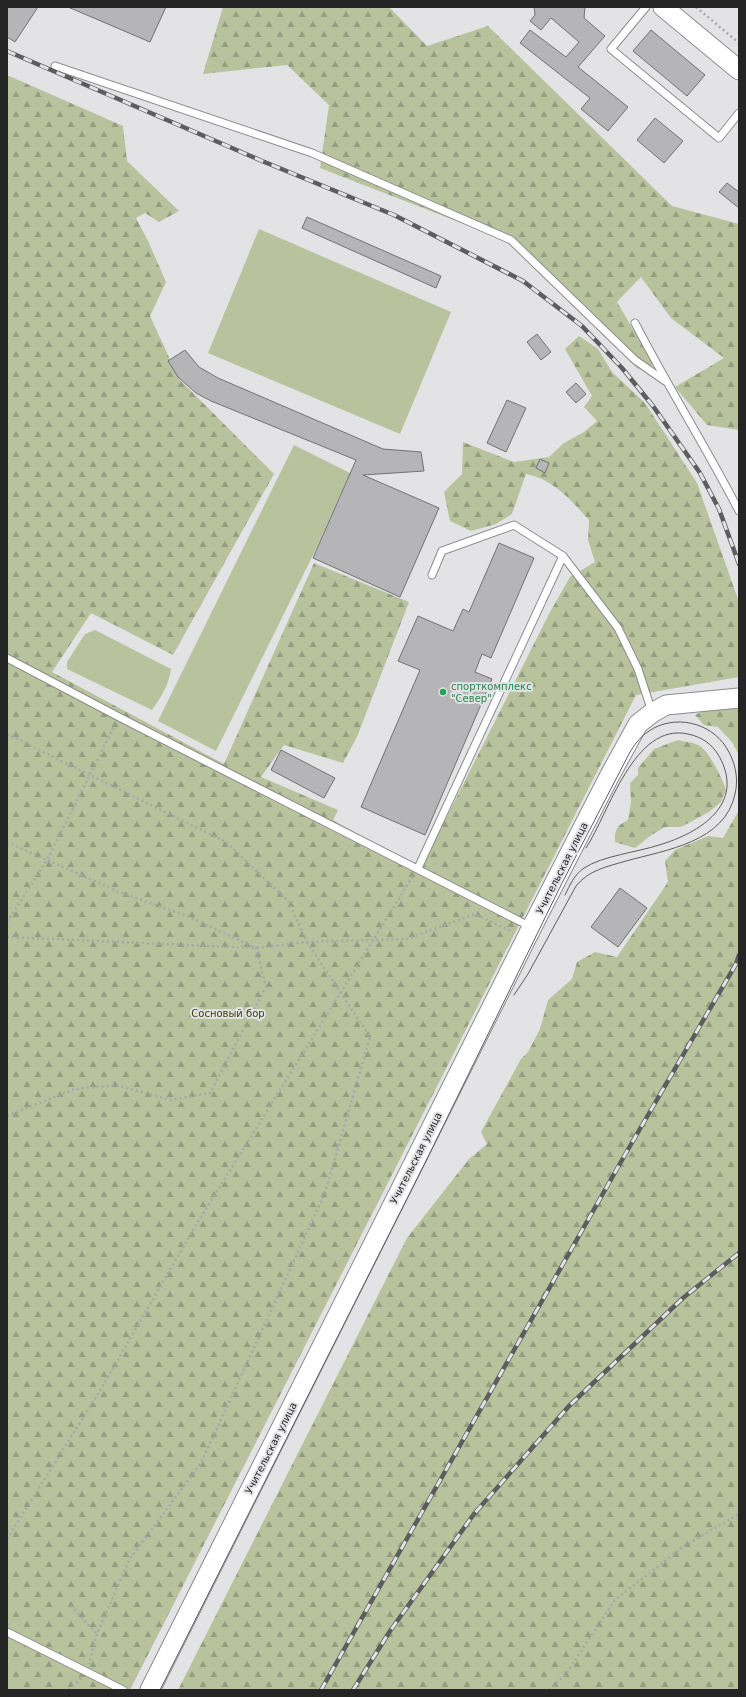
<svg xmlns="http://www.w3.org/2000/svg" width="746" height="1697" font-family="'DejaVu Sans',sans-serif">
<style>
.forest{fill:url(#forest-firs)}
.pitch{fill:#b8c29d}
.building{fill:#b5b5b7;stroke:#727274}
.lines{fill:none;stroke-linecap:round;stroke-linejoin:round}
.service-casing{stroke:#8d8d90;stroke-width:9}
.secondary-casing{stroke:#8d8d90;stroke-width:21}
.path{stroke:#a7a7a9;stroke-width:2.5;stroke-dasharray:2 3;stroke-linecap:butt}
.service{stroke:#fff;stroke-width:7}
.secondary{stroke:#fff;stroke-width:19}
.tram{stroke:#5d5d5e;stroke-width:1}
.rail-casing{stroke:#5d5d5e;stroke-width:4.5}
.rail{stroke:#e3e3e6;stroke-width:3;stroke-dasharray:9;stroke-linecap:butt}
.leisure-dot{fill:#2e9e5b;stroke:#e3e3e6;stroke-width:1.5}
.labels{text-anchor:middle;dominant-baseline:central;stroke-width:4;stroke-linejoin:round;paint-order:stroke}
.leisure-label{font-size:10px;fill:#27864d;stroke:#e3e3e6;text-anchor:start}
.street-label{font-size:10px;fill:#252526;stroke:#e3e3e6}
.park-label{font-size:10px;fill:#374110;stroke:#e3e3e6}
</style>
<defs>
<pattern id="forest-firs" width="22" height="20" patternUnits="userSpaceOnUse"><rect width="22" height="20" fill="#b8c29d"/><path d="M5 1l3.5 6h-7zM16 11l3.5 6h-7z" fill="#959d80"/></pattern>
</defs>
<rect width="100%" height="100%" fill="#e3e3e6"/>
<g class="forest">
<polygon points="223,7 389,7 427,46 488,26 672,206 739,224 739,430 707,425 675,387 724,358 671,318 641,277 617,302 654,365 638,369 505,240 320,168 329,105 287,65 203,74"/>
<path d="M7 75 123 126 127 161 179 211 159 222 145 213 136 218 149 243 166 282 150 316 179 379 274 474 173 655 91 613 52 672 224 764 314 563 409 602 357 737 343 763 284 745 261 777 338 810 333 820 412 865 422 866 549 614 570 577 595 562 588 540 589 520C572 501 553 479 526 474L512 514 496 524 471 531 450 521 444 492 462 474 463 442 514 462 549 457 564 443 584 432 597 421 584 407 592 396 565 349 579 336 598 349 612 372 645 403 697 483 739 602V677L636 695 130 1690H7Z"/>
<polygon points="739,706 739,755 732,742 718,727 704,725 695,715 709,708"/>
<path d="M678 740C684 742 694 742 700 746 710 753 722 778 726 790L721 802 709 812 681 827H665L650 836 635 848 615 842C614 829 618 825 628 820L631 802 630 783 638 775V768L654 749Z"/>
<polygon points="739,810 739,1690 178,1690 407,1238 469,1159 487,1144 481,1132 521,1059 528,1052 540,1029 548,1000 572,979 577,962 595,952 617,957 668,882 665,861 675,850 708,836 723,838"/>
</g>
<g class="pitch">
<polygon points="259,229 451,312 400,434 208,353"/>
<polygon points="294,445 350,473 318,545 216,751 158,721"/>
<path d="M95 630 171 669C169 685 161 697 152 710L67 669V662L85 634Z"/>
</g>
<g class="building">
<polygon points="7,7 38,7 15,42 7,37"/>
<polygon points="68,7 166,7 150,42"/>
<polygon points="534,7 585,7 584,18 605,36 578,67 628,107 608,131 581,109 590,98 520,43 530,30 566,57 579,42 551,18 541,30 530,21 535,15"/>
<polygon points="651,30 705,75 687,96 633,51"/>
<polygon points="655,118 683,141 664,163 637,140"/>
<polygon points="727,183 739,192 739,208 719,192"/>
<polygon points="307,217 441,276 436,288 302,228"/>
<polygon points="537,334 551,352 541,360 527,342"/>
<polygon points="185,350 199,367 218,378 383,449 421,452 424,471 363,475 439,508 400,597 313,558 356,460 211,401 196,393 178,377 168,361"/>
<polygon points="576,383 586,394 576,403 566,392"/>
<polygon points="507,400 526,408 506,452 487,443"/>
<polygon points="540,459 549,463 545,473 536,468"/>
<polygon points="499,543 534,558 491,658 482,654 475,672 492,679 425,835 361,807 420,670 398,661 418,616 453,631 463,609 469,612"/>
<polygon points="281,750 335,778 324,798 271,770"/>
<polygon points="620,888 647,908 618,947 591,927"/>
</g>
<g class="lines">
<g class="service-casing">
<g id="service">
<polyline points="646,7 611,49 719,138 739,113"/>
<polyline points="55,66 312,153 511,240 635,360 665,381"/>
<path d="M635 323C668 387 706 447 739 511"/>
<polyline points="432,575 442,551 514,525 563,556 618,628 638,669 652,712"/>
<polyline points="7,658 119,717 531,927"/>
<polyline points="418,868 563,556"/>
<polyline points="7,1632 123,1690"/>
</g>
</g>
<g class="secondary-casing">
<g id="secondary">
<polyline points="663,7 739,70"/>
<polyline points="150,1690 532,927 610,775 638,724 652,713 666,705 739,698"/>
</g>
</g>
<g class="path">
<polyline points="696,7 739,43"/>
<polyline points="7,734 226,842 288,901 307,942 370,1037 325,1193 201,1463 129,1560 97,1634 89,1664"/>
<polyline points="7,842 119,892 187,916 256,948 266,987 210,1093 171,1100 116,1085 75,1089 7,1116"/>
<polyline points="7,922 47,860 115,725"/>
<polyline points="7,937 256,948 307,942 407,939 475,914 509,930 512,928"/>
<polyline points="7,1539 98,1394 193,1230 413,876"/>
<polyline points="71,1606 97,1634"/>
<polyline points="69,1690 81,1678"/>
<polyline points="549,1690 566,1674 615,1600 684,1546 739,1514"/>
</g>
<use href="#service" class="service"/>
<use href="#secondary" class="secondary"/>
<g class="tram">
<path d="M565 895C570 885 574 875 584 868 602 856 638 852 659 845 700 833 746 804 719 756 712 744 702 737 688 734 634 722 609 813 586 848"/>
<path d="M160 1690 428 1157 562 883 629 754C634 745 640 737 649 731 674 714 710 722 726 747 735 761 739 778 735 794 725 842 666 850 626 861 606 867 589 870 576 886L528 974 514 995"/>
</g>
<g class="rail-casing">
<g id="rail">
<polyline points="7,51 262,161 394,215 523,281 582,326 622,368 653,406 700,473 719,509 739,564"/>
<polyline points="321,1690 630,1146 736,964 739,955"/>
<polyline points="353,1690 390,1631 474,1514 569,1406 683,1298 739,1253"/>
</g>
</g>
<use href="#rail" class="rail"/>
</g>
<circle class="leisure-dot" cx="443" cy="692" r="4"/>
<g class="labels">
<g class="leisure-label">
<text x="451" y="686">спорткомплекс<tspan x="451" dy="12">"Север"</tspan></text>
</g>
<g class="street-label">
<text transform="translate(562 868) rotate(-63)">Учительская улица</text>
<text transform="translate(416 1158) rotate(-63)">Учительская улица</text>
<text transform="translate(271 1448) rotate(-63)">Учительская улица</text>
</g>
<g class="park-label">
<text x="228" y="1013">Сосновый бор</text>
</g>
</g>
<rect width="746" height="1697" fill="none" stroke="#252526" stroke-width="16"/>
</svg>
